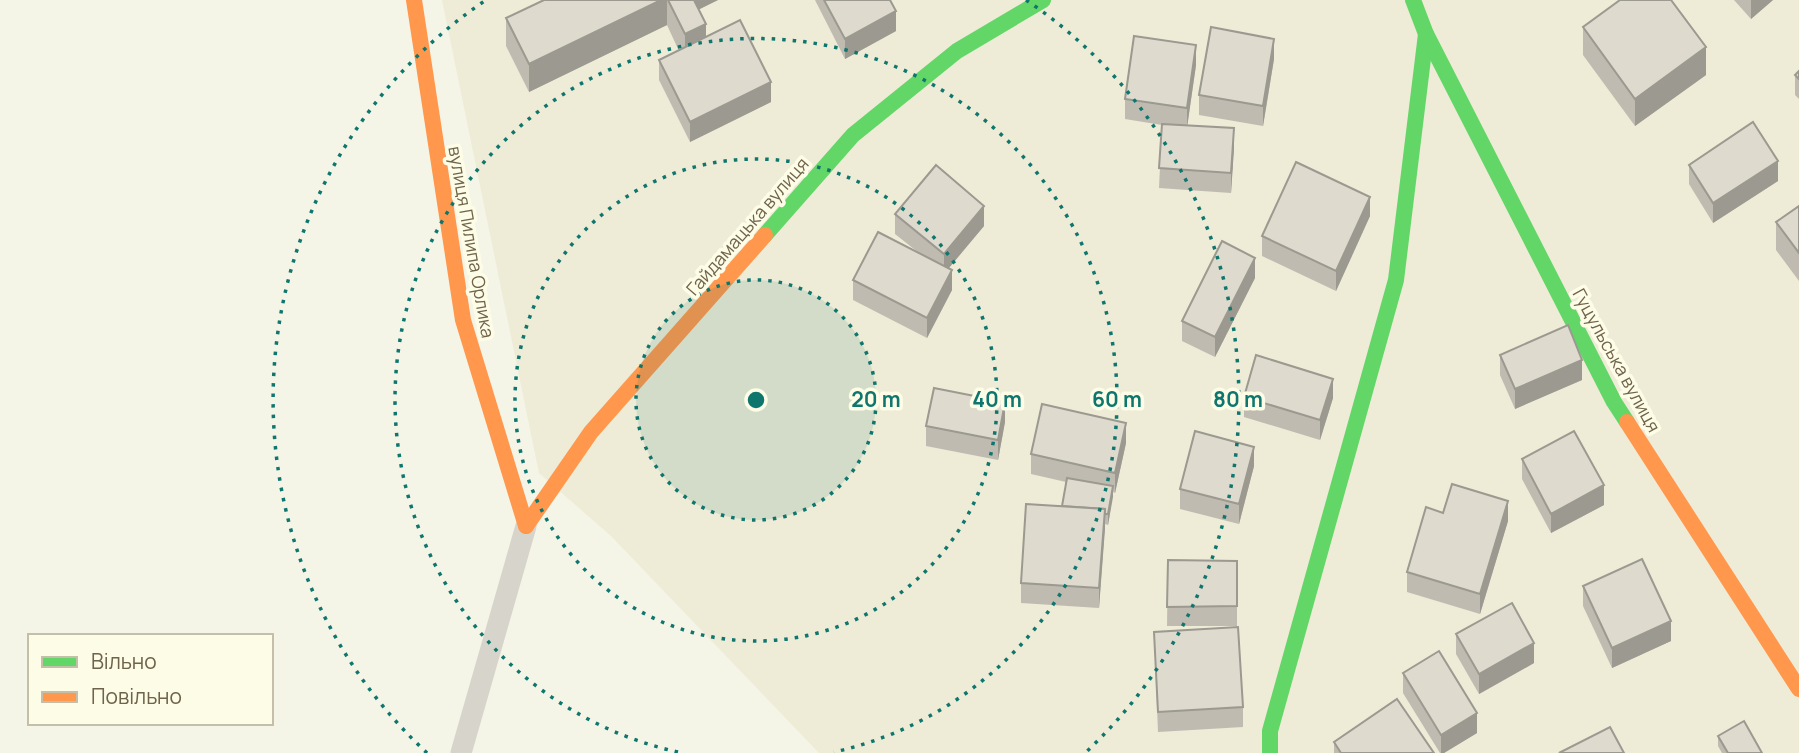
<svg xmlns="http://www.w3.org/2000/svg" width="1799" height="753" font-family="Manrope,sans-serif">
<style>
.residential{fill:#eeebd6}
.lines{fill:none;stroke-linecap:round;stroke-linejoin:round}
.lane{stroke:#d7d4cc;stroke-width:21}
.fast{stroke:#63d668;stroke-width:16}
.slow{stroke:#ff974d;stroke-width:16}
.wall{fill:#bfbbb0}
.shaded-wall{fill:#9b9990}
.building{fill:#dedacd;stroke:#9b9990;stroke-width:2}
.ring{fill:none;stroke:#0f766e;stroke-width:3.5;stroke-dasharray:3.5 7}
.labels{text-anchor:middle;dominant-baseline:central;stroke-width:7;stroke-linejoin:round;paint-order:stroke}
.street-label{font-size:18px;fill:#6f644a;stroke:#fdfce7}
.centre{fill:#0f766e;stroke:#fdfce7;stroke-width:3.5}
.ring-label{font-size:21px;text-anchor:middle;font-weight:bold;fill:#0f766e;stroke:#fdfce7;stroke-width:7;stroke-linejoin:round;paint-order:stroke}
</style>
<rect width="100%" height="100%" fill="#f4f4e7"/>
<polygon class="residential" points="442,0 1799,0 1799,753 819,753 611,536 539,473"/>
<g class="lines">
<polyline class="lane" points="461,753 526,526"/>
<g class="fast">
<polyline points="1413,0 1426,34 1614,402 1627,422"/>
<polyline points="765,235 853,135 957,51 1043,0"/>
<polyline points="1270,753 1270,731 1396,280 1426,34"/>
</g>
<g class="slow">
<polyline points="414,0 463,320 526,526"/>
<polyline points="1627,422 1799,689"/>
<polyline points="526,526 591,432 765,235"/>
</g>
</g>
<g class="wall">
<polygon points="544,0 718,0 699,9 706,37 771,102 690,142 659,80 659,60 679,51 667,25 529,92 506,46 506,18"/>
<polygon points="815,0 890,0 896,31 845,59"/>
<polygon points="1734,0 1773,0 1751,19"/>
<polygon points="1583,27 1706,75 1635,126 1583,55"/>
<polygon points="1274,59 1263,126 1199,115 1199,95"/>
<polygon points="1196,65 1187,126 1234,148 1231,193 1159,188 1162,125 1125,119 1125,99"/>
<polygon points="1799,71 1799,99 1795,95 1795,75"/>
<polygon points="1689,165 1778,181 1713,223 1689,184"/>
<polygon points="1799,206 1799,281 1776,250 1776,222"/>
<polygon points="895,214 984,226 948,268 952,290 927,338 853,300 853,280 919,253 895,234"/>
<polygon points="1370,216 1336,291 1262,256 1262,236"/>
<polygon points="1255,278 1215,357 1182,341 1182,321"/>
<polygon points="1500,355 1582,380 1515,409 1500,375"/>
<polygon points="1244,397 1333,398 1320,440 1244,417"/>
<polygon points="1005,422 998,460 926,446 926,426"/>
<polygon points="1126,443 1115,493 1113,492 1108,525 1105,524 1099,608 1021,603 1021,583 1062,506 1066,482 1031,474 1031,454"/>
<polygon points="1522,459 1604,505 1551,533 1522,479"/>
<polygon points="1254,466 1239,524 1180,509 1180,489"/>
<polygon points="1443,513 1508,521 1480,614 1407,592 1407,572"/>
<polygon points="1168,560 1237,561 1237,626 1167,626"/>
<polygon points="1583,586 1671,641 1612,668 1583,606"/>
<polygon points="1154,632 1243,707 1243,727 1158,732"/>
<polygon points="1456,634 1534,663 1479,694 1456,654"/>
<polygon points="1403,673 1477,733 1444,753 1440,753 1403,693"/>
<polygon points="1718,736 1762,753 1722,753 1718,746"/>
<polygon points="1334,742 1434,753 1334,753"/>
</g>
<g class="shaded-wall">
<polygon points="661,0 667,0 667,25 529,92 529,64"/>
<polygon points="688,0 718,0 688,15"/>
<polygon points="1751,0 1773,0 1751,19"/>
<polygon points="896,11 896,31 845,59 845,39"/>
<polygon points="706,24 706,51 685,61 685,34"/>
<polygon points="1274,39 1274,59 1263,126 1263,106"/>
<polygon points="1196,45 1196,65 1187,128 1187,108"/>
<polygon points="1706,47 1706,75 1635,126 1635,99"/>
<polygon points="771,82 771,102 690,142 690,122"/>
<polygon points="1234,128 1234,148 1231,193 1231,173"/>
<polygon points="1778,161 1778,181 1713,223 1713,203"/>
<polygon points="1370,197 1370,216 1336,291 1336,271"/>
<polygon points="984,206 984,226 944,274 944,254"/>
<polygon points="1255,258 1255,278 1215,357 1215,337"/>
<polygon points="952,270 952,290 927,338 927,318"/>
<polygon points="1582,360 1582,380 1515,409 1515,389"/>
<polygon points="1333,379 1333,398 1320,440 1320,420"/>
<polygon points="1005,402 1005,422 998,460 998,440"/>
<polygon points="1126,423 1126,443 1115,493 1115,473"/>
<polygon points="1254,447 1254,466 1239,524 1239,504"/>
<polygon points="1604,485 1604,505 1551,533 1551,514"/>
<polygon points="1113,486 1113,497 1108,525 1108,514"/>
<polygon points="1508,501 1508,521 1480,614 1480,594"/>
<polygon points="1105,509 1105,529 1099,608 1099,588"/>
<polygon points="1671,621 1671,641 1612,668 1612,648"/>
<polygon points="1534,643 1534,663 1479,694 1479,674"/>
<polygon points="1477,713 1477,733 1444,753 1441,753 1441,735"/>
</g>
<g class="building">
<polygon points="544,0 661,0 529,64 506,18"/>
<polygon points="668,0 694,0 706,24 685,34"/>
<polygon points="824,0 890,0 896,11 845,39"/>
<polygon points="1620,0 1671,0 1706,47 1635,99 1583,27"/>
<polygon points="740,20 771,82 690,122 659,60"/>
<polygon points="1211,27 1274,39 1263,106 1199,95"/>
<polygon points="1134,36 1196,45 1187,108 1125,99"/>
<polygon points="1799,71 1799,79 1795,75"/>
<polygon points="1753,122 1778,161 1713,203 1689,165"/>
<polygon points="1162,124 1234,128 1231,173 1159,168"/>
<polygon points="1296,162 1370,197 1336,271 1262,236"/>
<polygon points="936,165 984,206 944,254 895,214"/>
<polygon points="1799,206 1799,253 1776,222"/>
<polygon points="878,232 952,270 927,318 853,280"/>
<polygon points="1222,241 1255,258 1215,337 1182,321"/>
<polygon points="1568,325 1582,360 1515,389 1500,355"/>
<polygon points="1256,355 1333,379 1320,420 1244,397"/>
<polygon points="934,388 1005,402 998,440 926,426"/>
<polygon points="1042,404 1126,423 1115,473 1031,454"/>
<polygon points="1195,431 1254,447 1239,504 1180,489"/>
<polygon points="1574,431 1604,485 1551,514 1522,459"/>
<polygon points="1067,478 1113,486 1108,514 1105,514 1105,509 1062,506"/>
<polygon points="1452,484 1508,501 1480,594 1407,572 1426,507 1443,513"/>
<polygon points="1026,504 1105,509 1099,588 1021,583"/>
<polygon points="1642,559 1671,621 1612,648 1583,586"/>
<polygon points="1168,560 1237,561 1237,606 1167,607"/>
<polygon points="1512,603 1534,643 1479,674 1456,634"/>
<polygon points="1238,627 1243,707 1158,712 1154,632"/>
<polygon points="1439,651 1477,713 1441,735 1403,673"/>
<polygon points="1397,699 1434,753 1341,753 1334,742"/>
<polygon points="1744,721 1762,753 1728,753 1718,736"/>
<polygon points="1610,727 1624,753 1559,753"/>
</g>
<circle cx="756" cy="400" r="120" fill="#0f766e" fill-opacity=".12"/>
<g class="ring">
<circle cx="756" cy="400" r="120"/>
<circle cx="756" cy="400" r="241"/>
<path d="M678 752A361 361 0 1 1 834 752"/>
<path d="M427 753A482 482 0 0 1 486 0M1026 0A482 482 0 0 1 1085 753"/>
</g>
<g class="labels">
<g class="street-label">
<text transform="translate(747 226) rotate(-49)">Гайдамацька вулиця</text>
<text transform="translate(472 242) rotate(80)">вулиця Пилипа Орлика</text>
<text transform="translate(1617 360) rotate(61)">Гуцульська вулиця</text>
</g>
</g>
<circle cx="756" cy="400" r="10" class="centre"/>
<g class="ring-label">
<text x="876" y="407">20 m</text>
<text x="997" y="407">40 m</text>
<text x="1117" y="407">60 m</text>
<text x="1238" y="407">80 m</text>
</g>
<rect x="28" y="634" width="245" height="91" fill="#fdfce7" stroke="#c4bfa8" stroke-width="2"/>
<rect x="42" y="657" width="35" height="10" fill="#63d668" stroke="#c4bfa8" stroke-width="2"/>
<text x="91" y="669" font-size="21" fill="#6f644a">Вільно</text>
<rect x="42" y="692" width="35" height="10" fill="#ff974d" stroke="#c4bfa8" stroke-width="2"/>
<text x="91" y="704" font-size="21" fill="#6f644a">Повільно</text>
</svg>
